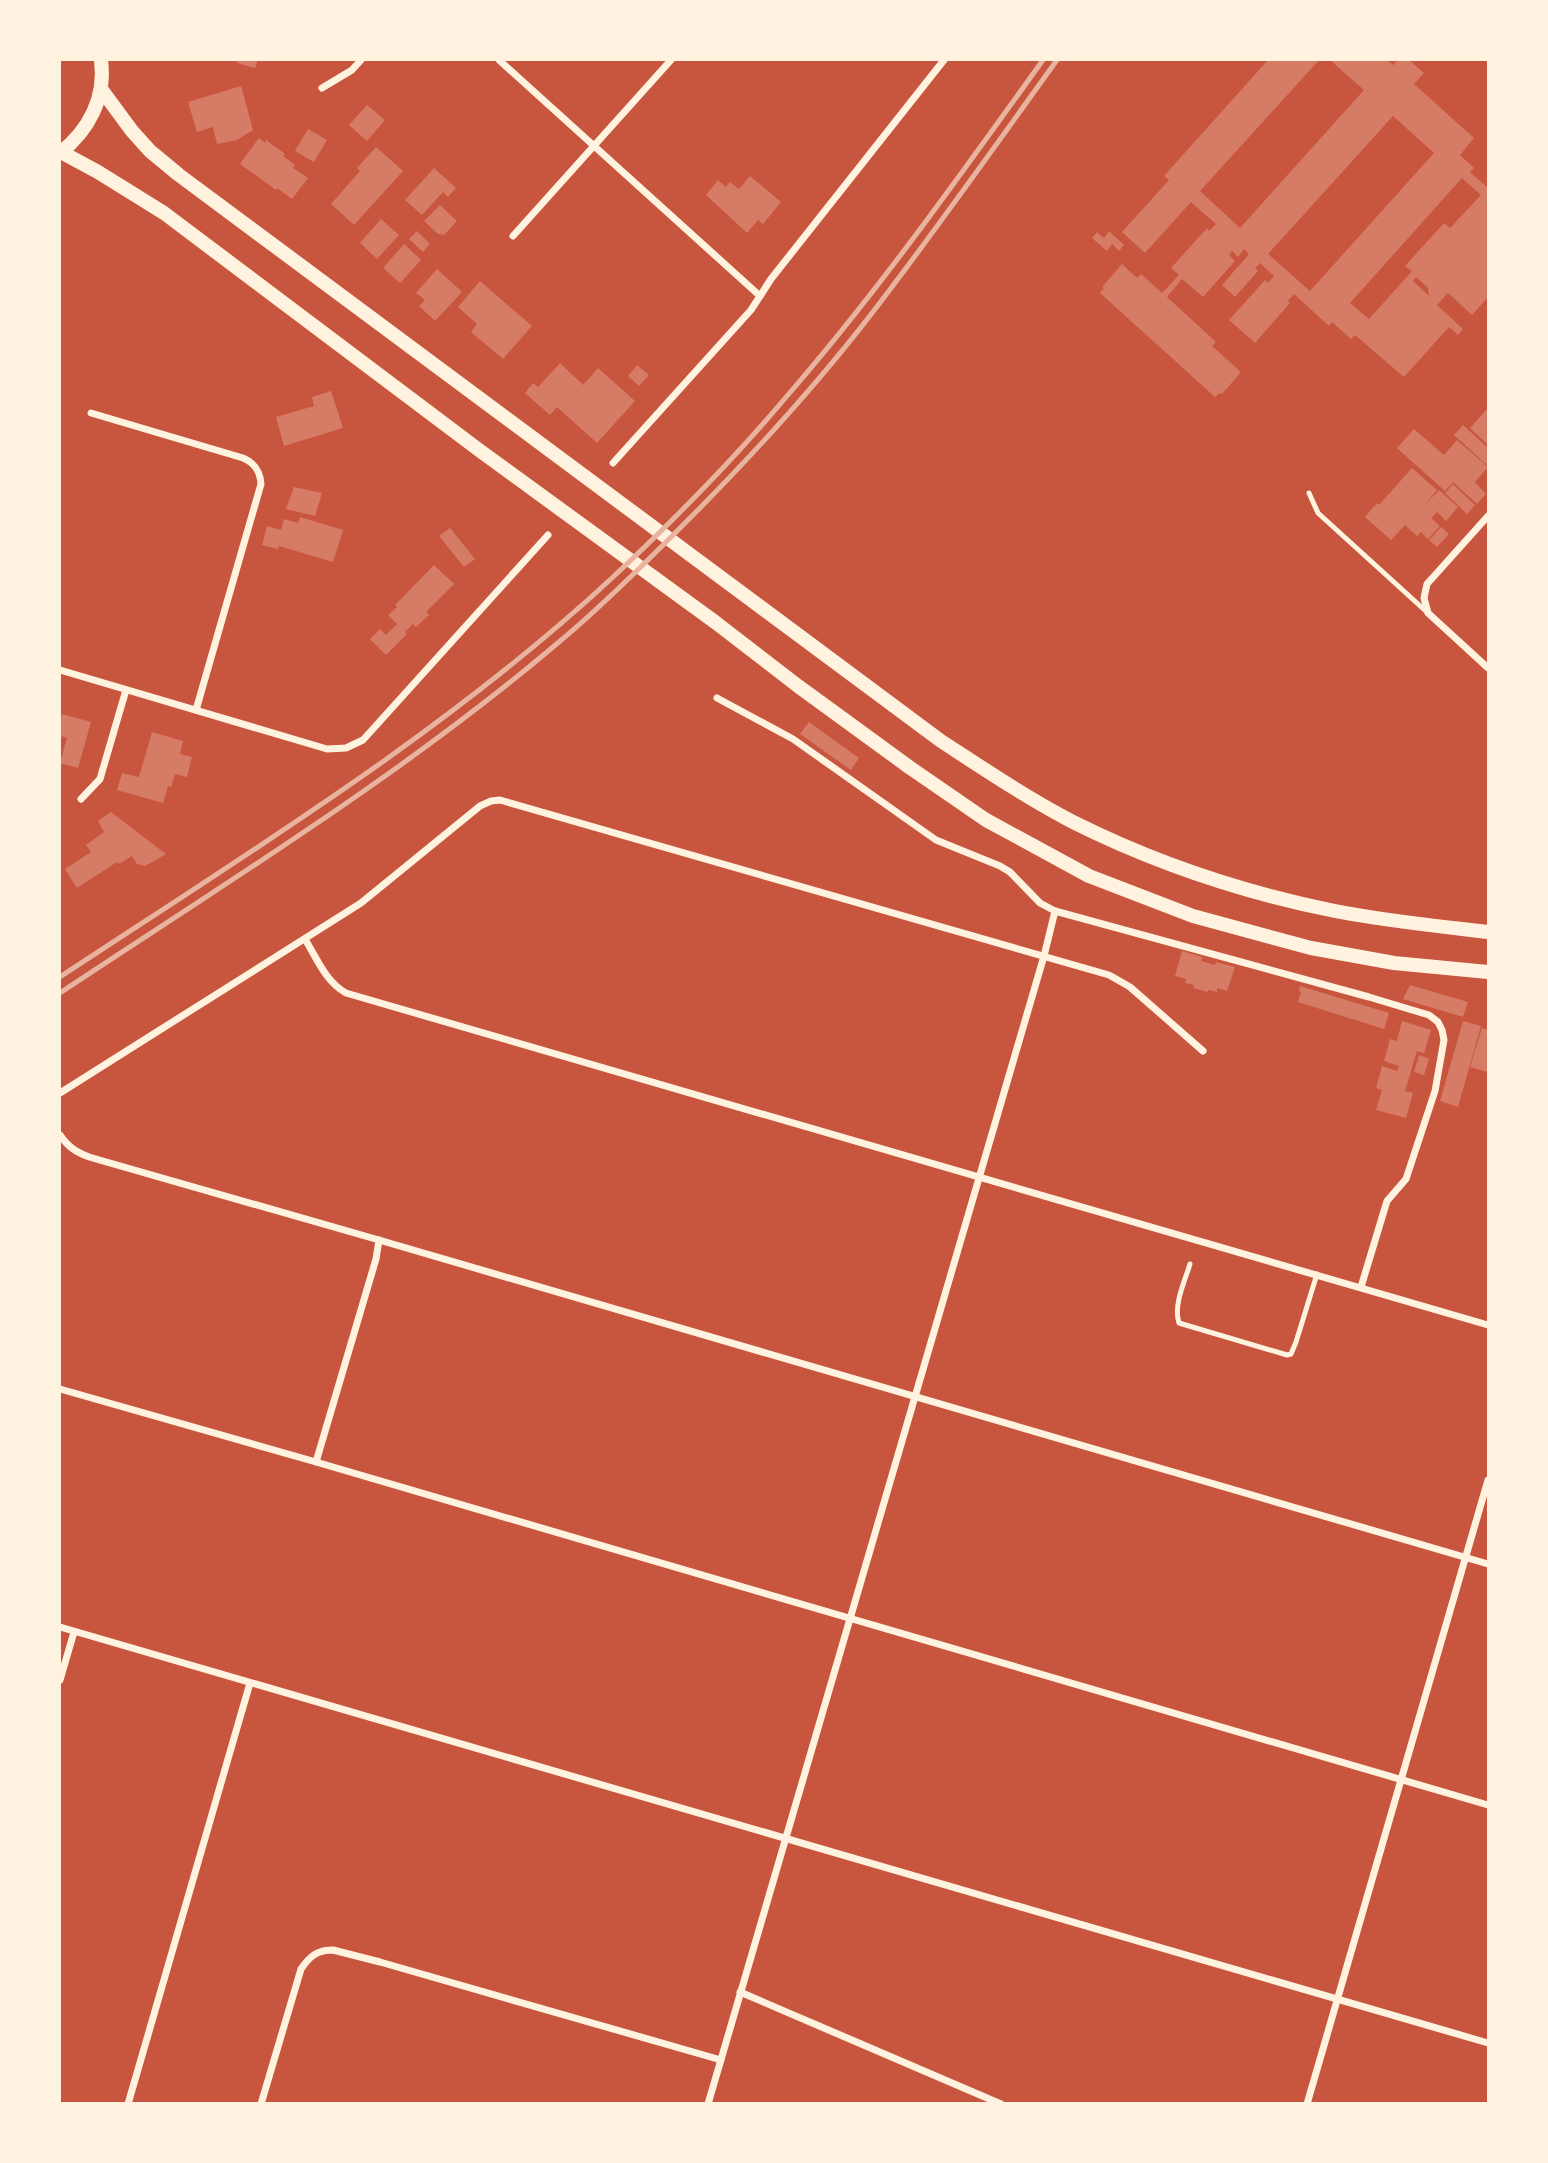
<svg xmlns="http://www.w3.org/2000/svg" width="1548" height="2163" font-family="'Work Sans',sans-serif">
<style>
.building{fill:#d67c66;fill-rule:evenodd}
.lines{fill:none;stroke-linecap:round;stroke-linejoin:round}
.service{stroke:#fff3e0;stroke-width:5}
.minor{stroke:#fff3e0;stroke-width:7}
.secondary{stroke:#fff3e0;stroke-width:14}
.rail{stroke:#e9b49f;stroke-width:5}
</style>
<rect width="100%" height="100%" fill="#c8553d"/>
<g class="building">
<polygon points="238,60 258,60 255,68 237,63"/>
<path d="M1268 60H1319L1200 191 1240 228 1364 90 1330 60H1387L1393 65 1398 60H1409L1424 73 1414 84 1474 138 1460 155 1474 168 1470 172 1488 188V297L1472 315 1448 293 1437 305 1463 329 1458 335 1449 327 1404 377 1355 335 1351 339 1332 322 1329 326 1294 294 1288 301 1290 303 1255 343 1229 320 1265 280 1268 283 1274 276 1260 263 1255 268 1258 271 1235 297 1222 285 1249 254 1244 249 1238 257 1232 251 1229 255 1235 261 1203 297 1182 279 1167 297 1216 342 1212 346 1241 372 1222 394 1220 393 1215 397 1100 293 1104 288 1102 287 1122 264 1137 278 1141 274 1162 293 1179 275 1171 268 1207 228 1209 231 1216 224 1191 202 1145 253 1122 232 1169 180 1164 176ZM1393 116 1434 153 1310 291 1268 254ZM1462 178 1481 195 1450 228 1444 223 1405 266 1412 271 1369 319 1350 303ZM1416 277 1428 288 1429 296 1413 281Z"/>
<polygon points="241,86 253,130 237,140 217,144 213,127 197,132 188,102"/>
<polygon points="367,105 385,120 367,141 349,125"/>
<polygon points="308,129 327,140 314,162 295,151"/>
<polygon points="259,138 265,143 266,140 285,154 283,156 295,165 293,168 308,178 292,199 277,188 276,190 240,164"/>
<polygon points="376,147 403,171 354,225 331,204 360,171 357,168"/>
<polygon points="434,168 456,188 448,197 443,192 422,215 405,200"/>
<polygon points="750,176 781,202 763,224 758,220 747,233 706,195 718,180 726,187 730,182 739,189"/>
<polygon points="440,205 457,221 444,235 438,234 424,221"/>
<polygon points="381,219 399,235 377,259 360,243"/>
<polygon points="417,231 430,244 423,252 409,239"/>
<polygon points="1109,231 1124,245 1119,251 1112,244 1107,251 1092,238 1097,232 1104,238"/>
<polygon points="404,244 421,260 400,283 383,268"/>
<polygon points="437,269 462,292 435,321 419,306 425,300 416,293"/>
<polygon points="480,281 532,326 503,359 471,332 477,324 458,307"/>
<polygon points="560,363 583,385 598,368 635,401 597,443 557,407 550,415 525,393 533,383 538,387"/>
<polygon points="637,365 649,375 639,386 628,376"/>
<polygon points="331,391 343,428 284,446 276,417 314,406 312,397"/>
<polygon points="1488,408 1488,445 1470,428"/>
<polygon points="1463,425 1488,448 1488,466 1454,435"/>
<polygon points="1414,429 1444,455 1457,440 1488,467 1475,482 1486,494 1477,504 1453,482 1445,491 1397,448"/>
<polygon points="1412,468 1437,490 1422,508 1439,490 1458,507 1446,521 1437,512 1431,518 1440,526 1428,539 1421,532 1417,536 1405,525 1391,540 1365,517 1377,503 1379,505"/>
<polygon points="1453,484 1475,505 1467,514 1445,493"/>
<polygon points="294,487 322,493 315,516 286,509"/>
<polygon points="300,517 343,530 333,562 279,546 278,549 262,545 267,526 281,530 284,519 298,523"/>
<polygon points="1441,527 1449,534 1437,547 1429,540"/>
<polygon points="450,528 475,559 464,567 439,536"/>
<polygon points="434,565 454,584 426,612 429,615 416,627 413,624 405,632 407,634 386,655 370,639 380,629 386,635 397,624 388,615 397,607 395,605"/>
<polygon points="62,714 91,722 78,768 60,763 67,738 62,736 60,742 60,716 62,717"/>
<polygon points="809,722 859,758 851,770 800,734"/>
<polygon points="152,732 183,741 180,754 192,757 187,777 175,774 171,787 168,786 163,803 117,790 122,773 139,777"/>
<polygon points="111,812 166,854 145,866 137,864 132,856 119,864 117,862 77,888 65,869 91,852 86,845 104,832 98,821"/>
<polygon points="1182,951 1202,957 1201,961 1215,965 1216,962 1235,967 1227,991 1217,988 1217,992 1208,990 1208,992 1193,988 1194,985 1185,983 1186,979 1175,976"/>
<polygon points="1410,985 1468,1002 1463,1017 1403,999"/>
<polygon points="1300,986 1389,1013 1384,1029 1298,1002 1301,992 1299,991"/>
<polygon points="1402,1021 1431,1030 1424,1053 1417,1051 1405,1091 1413,1093 1406,1118 1376,1110 1382,1090 1376,1088 1382,1066 1397,1071 1399,1066 1384,1061 1390,1039 1397,1041"/>
<polygon points="1463,1021 1481,1026 1458,1107 1440,1101"/>
<polygon points="1482,1028 1488,1030 1488,1072 1470,1067"/>
<polygon points="1419,1055 1429,1059 1424,1075 1414,1072"/>
</g>
<g class="lines">
<g class="service">
<polyline points="1309,493 1318,513 1429,614"/>
<path d="M1190 1264C1185 1281 1173 1305 1179 1323L1287 1355 1291 1354 1296 1342 1317 1274"/>
</g>
<g class="minor">
<polyline points="499,60 760,296"/>
<polyline points="322,88 352,70 361,60"/>
<polyline points="513,236 671,60"/>
<path d="M91 413 243 458C255 463 260 471 261 484L196 710"/>
<polyline points="613,463 751,310 771,279 944,60"/>
<polyline points="1488,516 1427,584 1424,598 1428,613 1488,668"/>
<polyline points="60,670 327,749 346,748 363,740 548,535"/>
<polyline points="81,799 100,779 126,690"/>
<polyline points="1055,911 1369,997 1429,1015 1438,1022 1442,1030 1444,1040 1435,1091 1406,1179 1387,1201 1361,1287"/>
<path d="M305 939C317 959 326 982 346 993L1488 1325"/>
<polyline points="60,1093 361,903 480,806 491,801 500,800 1109,975 1130,987 1203,1051"/>
<path d="M60 1135C68 1147 76 1152 89 1157L379 1240 1488 1564"/>
<polyline points="60,1389 316,1462 1488,1805"/>
<polyline points="316,1462 376,1259 379,1240"/>
<polyline points="60,1627 1488,2043"/>
<polyline points="60,1680 74,1632"/>
<polyline points="740,1992 1001,2104"/>
<polyline points="128,2104 250,1683"/>
<path d="M261 2104 301 1969C310 1956 317 1950 333 1950L380 1962 721 2060"/>
<polyline points="708,2104 1044,956 1055,911 1040,903 1010,872 1000,866 936,840 793,739 717,698"/>
<polyline points="1307,2104 1488,1480"/>
</g>
<g class="secondary">
<path d="M101 89 132 131 150 151 179 175 941 741C984 769 1027 798 1073 822 1155 863 1245 893 1335 911 1386 921 1437 926 1488 932"/>
<polyline points="61,152 98,172 164,213 479,450 715,622 798,686 909,767 986,820 1089,876 1193,916 1311,948 1394,963 1488,972"/>
<path d="M60 153C89 130 106 98 101 60"/>
</g>
<g class="rail">
<path d="M60 977C248 853 446 732 612 578 673 521 733 460 787 396 879 290 961 174 1043 60"/>
<path d="M60 993C227 882 399 777 553 647 592 615 629 579 665 543 737 472 807 397 869 317 934 233 995 146 1057 60"/>
</g>
</g>
<rect width="1548" height="2163" fill="none" stroke="#fff3e0" stroke-width="122"/>
</svg>
